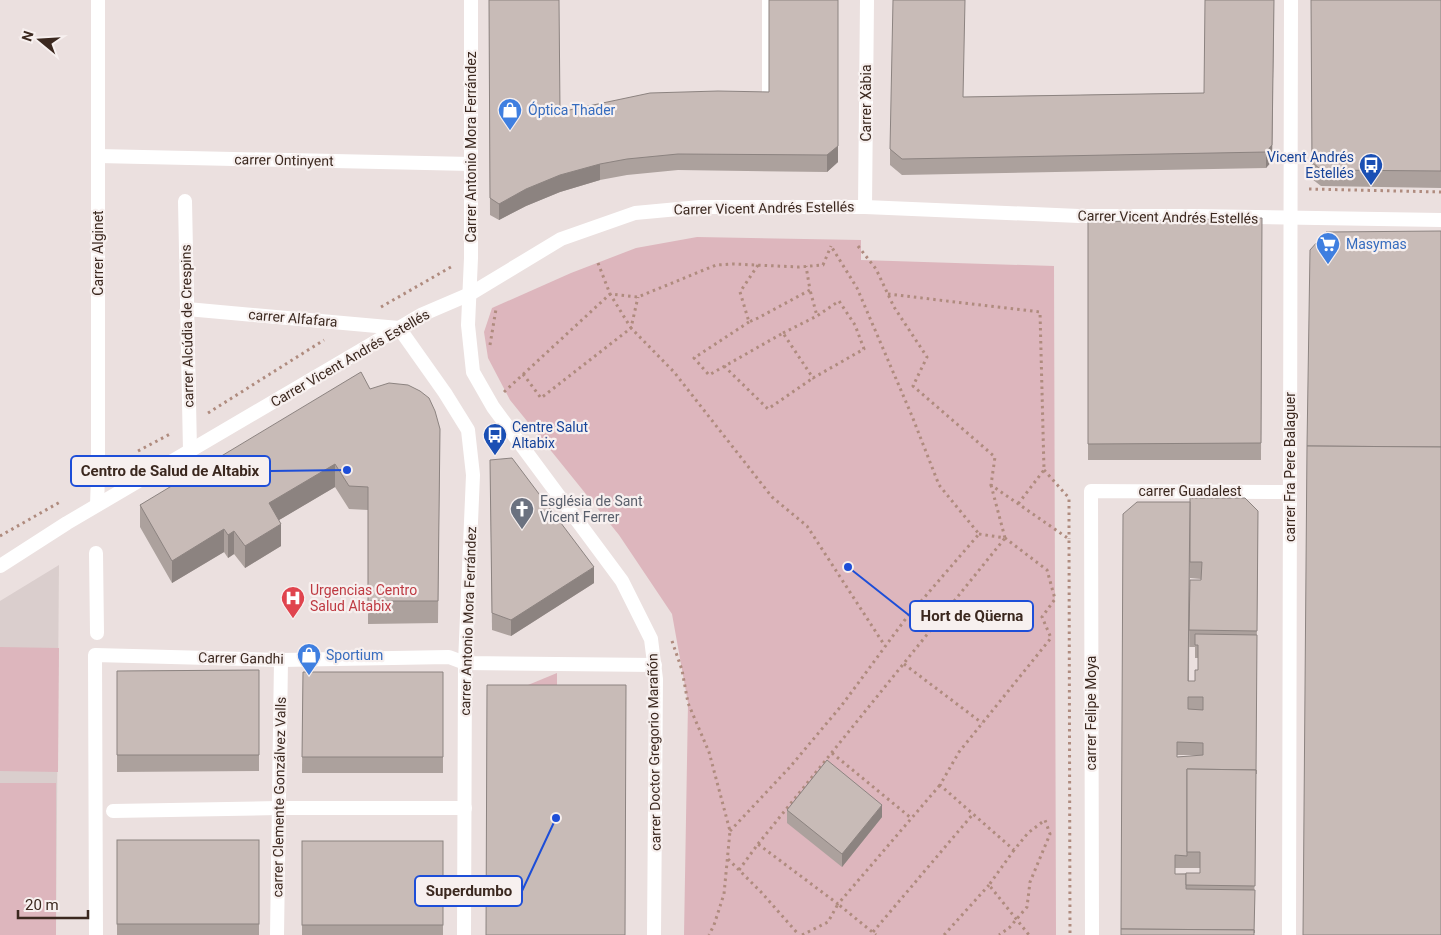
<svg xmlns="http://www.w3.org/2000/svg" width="1441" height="935" font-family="Roboto,sans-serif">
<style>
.built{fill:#dacecd}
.green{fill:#ddb6bd}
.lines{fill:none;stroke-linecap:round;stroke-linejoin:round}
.path{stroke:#af8b7e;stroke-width:3;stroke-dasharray:2.5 4;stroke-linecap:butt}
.pedestrian{stroke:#fff;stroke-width:14}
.minor{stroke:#fff;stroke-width:14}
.wall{fill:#aca19d;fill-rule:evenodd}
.shaded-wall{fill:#8c8380}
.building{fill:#c8bbb7;stroke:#8c8380;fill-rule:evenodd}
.labels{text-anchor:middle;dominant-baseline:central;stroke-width:4.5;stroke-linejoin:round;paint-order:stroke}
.street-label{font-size:14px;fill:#3b281f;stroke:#f7f0ef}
.shop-label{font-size:14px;fill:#366cbe;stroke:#f7f0ef;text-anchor:start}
.transit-label{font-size:14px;fill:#164399;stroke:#f7f0ef;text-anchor:end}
.worship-label{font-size:14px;fill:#5b616d;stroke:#f7f0ef;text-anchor:start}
.health-label{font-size:14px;fill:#be3a42;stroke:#f7f0ef;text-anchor:start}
.leader{fill:none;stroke:#1d4ed8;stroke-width:2}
.callout-dot{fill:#1d4ed8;stroke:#f7f0ef;stroke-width:2}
.callout{fill:#f7f0ef;stroke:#1d4ed8;stroke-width:2}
.callout-label{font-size:15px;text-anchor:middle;font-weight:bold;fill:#3b281f}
</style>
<rect width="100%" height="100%" fill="#ebe0df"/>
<polygon class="built" points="59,565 56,935 0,935 0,601"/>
<g class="green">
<polygon points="697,237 861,240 861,260 1054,266 1056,935 684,935 688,703 672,614 619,535 510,400 488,358 484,332 492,308 571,273 636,248"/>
<polygon points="0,647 59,648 58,772 0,771"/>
<polygon points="557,673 557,701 501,696"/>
<rect x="0" y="783" width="56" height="152"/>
</g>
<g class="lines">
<g class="path">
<polyline points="1309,189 1441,192"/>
<polyline points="858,246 876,269 894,307 927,357 913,386 995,457 991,485 1069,539 1070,935"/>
<polyline points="598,263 610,294 631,328 638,297"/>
<polyline points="758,265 740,292 749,322 758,318 810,290 806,266"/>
<polyline points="888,294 1040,312 1044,470 1018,504"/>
<polyline points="381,307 451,267"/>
<polyline points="749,322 694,358 709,375 783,333 813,378 864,349 855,325 839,301 817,316 810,290"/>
<polyline points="783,333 817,316"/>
<polyline points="490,345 496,309"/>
<polyline points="724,366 768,409 813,378"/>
<polyline points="523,374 541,398 631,328 674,372 772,497 807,526 885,646"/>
<polyline points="504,392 610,294 638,297 716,265 733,264 799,267 823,265 831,246"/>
<polyline points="208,413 324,340"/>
<polyline points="138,451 172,433"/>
<polyline points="1044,470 1069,498 1069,539"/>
<polyline points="991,485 1005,538"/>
<polyline points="979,534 1005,538 1047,570 1055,599 1042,617 1051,638 959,752 940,785 1014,850 1028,833 1045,820 1050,834 1030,882 1027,907 1009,928 999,935"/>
<polyline points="0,536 60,502"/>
<polyline points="672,641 682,670 688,703 709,752 730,831 724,894 714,925 709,935"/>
<polyline points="904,664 982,723"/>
<polyline points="832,753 911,818"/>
<polyline points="730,831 790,767 842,705 904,621 979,534 939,485 912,416 857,288 831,246"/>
<polyline points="758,844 1005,538"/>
<polyline points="1014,850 989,885 1029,935"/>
<polyline points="728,859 761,892 799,935"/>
<polyline points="739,870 758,844 838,904 940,785"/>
<polyline points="873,932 973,814"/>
<polyline points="802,935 828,922 838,904 876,935"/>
<polyline points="944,935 989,885"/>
</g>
<g class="pedestrian">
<polyline points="766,109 769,109 769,0"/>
<polyline points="98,156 471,164"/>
<polyline points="185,201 190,451"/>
<polyline points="187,309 399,328"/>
<polyline points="96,553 97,633"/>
<polyline points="113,811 278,808 465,808"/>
<polyline points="277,935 281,660"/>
</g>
<g class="minor">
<polyline points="471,0 471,258 468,325 473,372 493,407 622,581 651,639 656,679 654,935"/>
<polyline points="865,207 867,0"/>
<polyline points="399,328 445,393 468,430 473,475 465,663 464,935"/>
<polyline points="97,505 98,477 98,0"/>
<polyline points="0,566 67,523 421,315 470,294 561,239 635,213 700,207 865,207 1079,216 1195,216 1441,220"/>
<polyline points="96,935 95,655 281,660 449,657 465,663 655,665"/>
<polyline points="1092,935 1091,491 1289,492"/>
<polyline points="1289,935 1291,0"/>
</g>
</g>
<g class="wall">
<polygon points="489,0 560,112 769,92 838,162 827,172 678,170 627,175 600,180 560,192 526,206 499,220 490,215"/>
<polygon points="1274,0 1272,161 1266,168 902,175 890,165 890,149 963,97 1204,93"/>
<polygon points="1311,0 1441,0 1441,188 1321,186 1312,179"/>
<polygon points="1262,218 1261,460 1088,460 1088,222"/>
<polygon points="370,389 440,429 438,623 368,624 368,510 349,509 335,487 279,520 281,546 245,568 234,554 228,558 224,552 172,583 140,527 140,505"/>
<polygon points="490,460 594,583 511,636 492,630"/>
<path d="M1137 502 1258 511 1254 935H1121ZM1190 515V578L1201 579V580H1190L1189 647H1195V658H1198V670L1195 681H1189ZM1177 755H1202L1177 757ZM1175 868H1200V873L1175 874Z"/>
<polygon points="259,670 259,771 117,772 117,671"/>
<polygon points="303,672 443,672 443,773 302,773"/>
<polygon points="787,810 882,817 842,867 787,823"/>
<rect x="117" y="840" width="142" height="95"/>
<rect x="302" y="841" width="141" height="94"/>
</g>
<g class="shaded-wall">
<polygon points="838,0 838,162 827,172 827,155"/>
<polygon points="1274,0 1272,161 1266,168 1266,152"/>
<polygon points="600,164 600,180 560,192 526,206 499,220 499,204 526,189 560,175"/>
<polygon points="335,464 335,487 269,526 269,503"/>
<polygon points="281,524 281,546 245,568 245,546"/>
<polygon points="224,529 224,552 172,583 172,561"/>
<polygon points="234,531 234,554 228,558 228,535"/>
<polygon points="594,567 594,583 511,636 511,620"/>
<polygon points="882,805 882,817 842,867 842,854"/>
</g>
<g class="building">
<polygon points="489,0 559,0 560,112 650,93 718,91 769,92 769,0 838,0 838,146 827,155 678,154 627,159 600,164 560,175 526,189 499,204 490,198"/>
<polygon points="893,0 965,0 963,97 1204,93 1205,0 1274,0 1272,145 1266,152 902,159 890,149"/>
<polygon points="1311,0 1441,0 1441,171 1321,170 1312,162"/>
<polygon points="1262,218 1261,443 1088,444 1088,222"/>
<polygon points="1441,231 1441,447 1307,446 1310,250 1326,232"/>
<polygon points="361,372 370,389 389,383 408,385 420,391 429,398 435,411 440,429 438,601 368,601 368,487 349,486 335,464 269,503 281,524 245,546 234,531 228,535 224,529 172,561 140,505"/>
<polygon points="1307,446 1441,447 1441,935 1303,935"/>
<polygon points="512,458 594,567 511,620 492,613 490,460"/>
<polygon points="1190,498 1245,498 1258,511 1257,631 1189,630 1190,580 1201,580 1202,562 1190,562"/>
<path d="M1137 502H1190L1188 681H1195V670H1198V645H1195V634L1257 635 1256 774V770L1187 769V856L1175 855V874H1186V889L1255 890 1254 933V930L1121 929 1123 514ZM1188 697H1203V710L1188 709ZM1177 742 1203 743V755L1177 757Z"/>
<polygon points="259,670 259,755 117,755 117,671"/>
<polygon points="303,672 443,672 443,757 302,757"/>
<polygon points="487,685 626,685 625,935 486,935"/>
<polygon points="827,760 882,805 842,854 787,810"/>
<polygon points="1187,769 1256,770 1255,886 1186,885 1186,873 1200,873 1200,852 1187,852"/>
<rect x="117" y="840" width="142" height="84"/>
<rect x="302" y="841" width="141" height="84"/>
<polygon points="1121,929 1254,930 1254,935 1121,935"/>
</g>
<defs>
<g id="shop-pin" transform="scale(1.25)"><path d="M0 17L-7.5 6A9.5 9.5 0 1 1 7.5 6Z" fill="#3f7fe0" stroke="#f7f0ef"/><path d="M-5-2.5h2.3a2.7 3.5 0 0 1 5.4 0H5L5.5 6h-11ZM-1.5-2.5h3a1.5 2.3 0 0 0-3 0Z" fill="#fff"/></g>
<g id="bus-pin" transform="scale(1.25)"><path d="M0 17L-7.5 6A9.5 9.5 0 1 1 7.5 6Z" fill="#1a4fb4" stroke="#f7f0ef"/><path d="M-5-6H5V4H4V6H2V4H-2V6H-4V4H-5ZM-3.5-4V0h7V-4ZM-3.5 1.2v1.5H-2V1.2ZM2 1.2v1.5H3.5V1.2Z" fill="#fff"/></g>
<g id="supermarket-pin" transform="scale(1.25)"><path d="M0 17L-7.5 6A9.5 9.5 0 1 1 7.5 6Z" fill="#3f7fe0" stroke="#f7f0ef"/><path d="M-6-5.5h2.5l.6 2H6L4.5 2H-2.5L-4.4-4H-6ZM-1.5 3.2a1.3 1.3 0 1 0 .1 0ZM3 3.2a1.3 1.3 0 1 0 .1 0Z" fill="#fff"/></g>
<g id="church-pin" transform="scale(1.25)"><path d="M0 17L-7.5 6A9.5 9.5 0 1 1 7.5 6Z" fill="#6b7280" stroke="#f7f0ef"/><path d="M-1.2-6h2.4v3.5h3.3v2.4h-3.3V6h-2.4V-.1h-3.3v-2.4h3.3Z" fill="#fff"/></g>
<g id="hospital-pin" transform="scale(1.25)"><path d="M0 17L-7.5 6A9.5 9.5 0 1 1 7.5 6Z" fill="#e0444e" stroke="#f7f0ef"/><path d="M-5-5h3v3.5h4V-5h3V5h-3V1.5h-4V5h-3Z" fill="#fff"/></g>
</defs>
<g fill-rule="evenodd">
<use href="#shop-pin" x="510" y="110"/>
<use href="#bus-pin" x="1371" y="165"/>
<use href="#supermarket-pin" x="1328" y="244"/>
<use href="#bus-pin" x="495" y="435"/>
<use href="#church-pin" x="522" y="509"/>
<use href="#hospital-pin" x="293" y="598"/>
<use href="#shop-pin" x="309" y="655"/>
</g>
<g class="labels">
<g class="street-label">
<text transform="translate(866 103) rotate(-90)">Carrer Xàbia</text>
<text transform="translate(471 147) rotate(-90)">Carrer Antonio Mora Ferrández</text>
<text transform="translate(284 160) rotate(1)">carrer Ontinyent</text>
<text transform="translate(764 208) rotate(-1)">Carrer Vicent Andrés Estellés</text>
<text transform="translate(1168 217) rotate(1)">Carrer Vicent Andrés Estellés</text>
<text transform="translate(98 253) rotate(-90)">Carrer Alginet</text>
<text transform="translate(293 318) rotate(5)">carrer Alfafara</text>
<text transform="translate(187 326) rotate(-91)">carrer Alcúdia de Crespins</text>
<text transform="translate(350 358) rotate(-30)">Carrer Vicent Andrés Estellés</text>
<text transform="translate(1290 467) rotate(-90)">carrer Fra Pere Balaguer</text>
<text x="1190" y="491">carrer Guadalest</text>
<text transform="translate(468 621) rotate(-88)">carrer Antonio Mora Ferrández</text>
<text transform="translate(241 658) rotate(1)">Carrer Gandhi</text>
<text transform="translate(1091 713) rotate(-90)">carrer Felipe Moya</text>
<text transform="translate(654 752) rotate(-91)">carrer Doctor Gregorio Marañón</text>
<text transform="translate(279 797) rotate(-89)">carrer Clemente Gonzálvez Valls</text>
</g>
<g class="shop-label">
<text x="528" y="110">Óptica Thader</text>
<text x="1346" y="244">Masymas</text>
<text x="326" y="655">Sportium</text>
</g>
<g class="transit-label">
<text x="1354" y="157">Vicent Andrés<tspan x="1354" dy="16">Estellés</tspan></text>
<text x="512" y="427" text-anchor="start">Centre Salut<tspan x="512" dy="16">Altabix</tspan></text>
</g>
<g class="worship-label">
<text x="540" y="501">Església de Sant<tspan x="540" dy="16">Vicent Ferrer</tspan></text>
</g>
<g class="health-label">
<text x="310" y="590">Urgencias Centro<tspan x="310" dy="16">Salud Altabix</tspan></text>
</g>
</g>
<path class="leader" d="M347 470L270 471M848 567L910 616M556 818L522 891"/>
<g class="callout-dot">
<circle cx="347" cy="470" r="5"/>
<circle cx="848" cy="567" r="5"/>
<circle cx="556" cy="818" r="5"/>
</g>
<g class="callout">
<rect x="71" y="456" width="199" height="30" rx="5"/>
<rect x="910" y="601" width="123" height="30" rx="5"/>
<rect x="415" y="876" width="107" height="30" rx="5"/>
</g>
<g class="callout-label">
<text x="170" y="476">Centro de Salud de Altabix</text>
<text x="972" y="621">Hort de Qüerna</text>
<text x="469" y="896">Superdumbo</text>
</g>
<g transform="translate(40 40) rotate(288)" stroke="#f7f0ef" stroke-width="4" paint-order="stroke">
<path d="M0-4L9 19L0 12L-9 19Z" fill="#3b281f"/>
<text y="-8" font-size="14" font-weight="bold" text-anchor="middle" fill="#3b281f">N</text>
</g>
<path d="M18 910v8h70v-8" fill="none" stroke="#3b281f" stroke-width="2.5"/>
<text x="25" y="910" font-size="15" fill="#3b281f" stroke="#f7f0ef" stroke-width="4" paint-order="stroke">20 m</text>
</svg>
